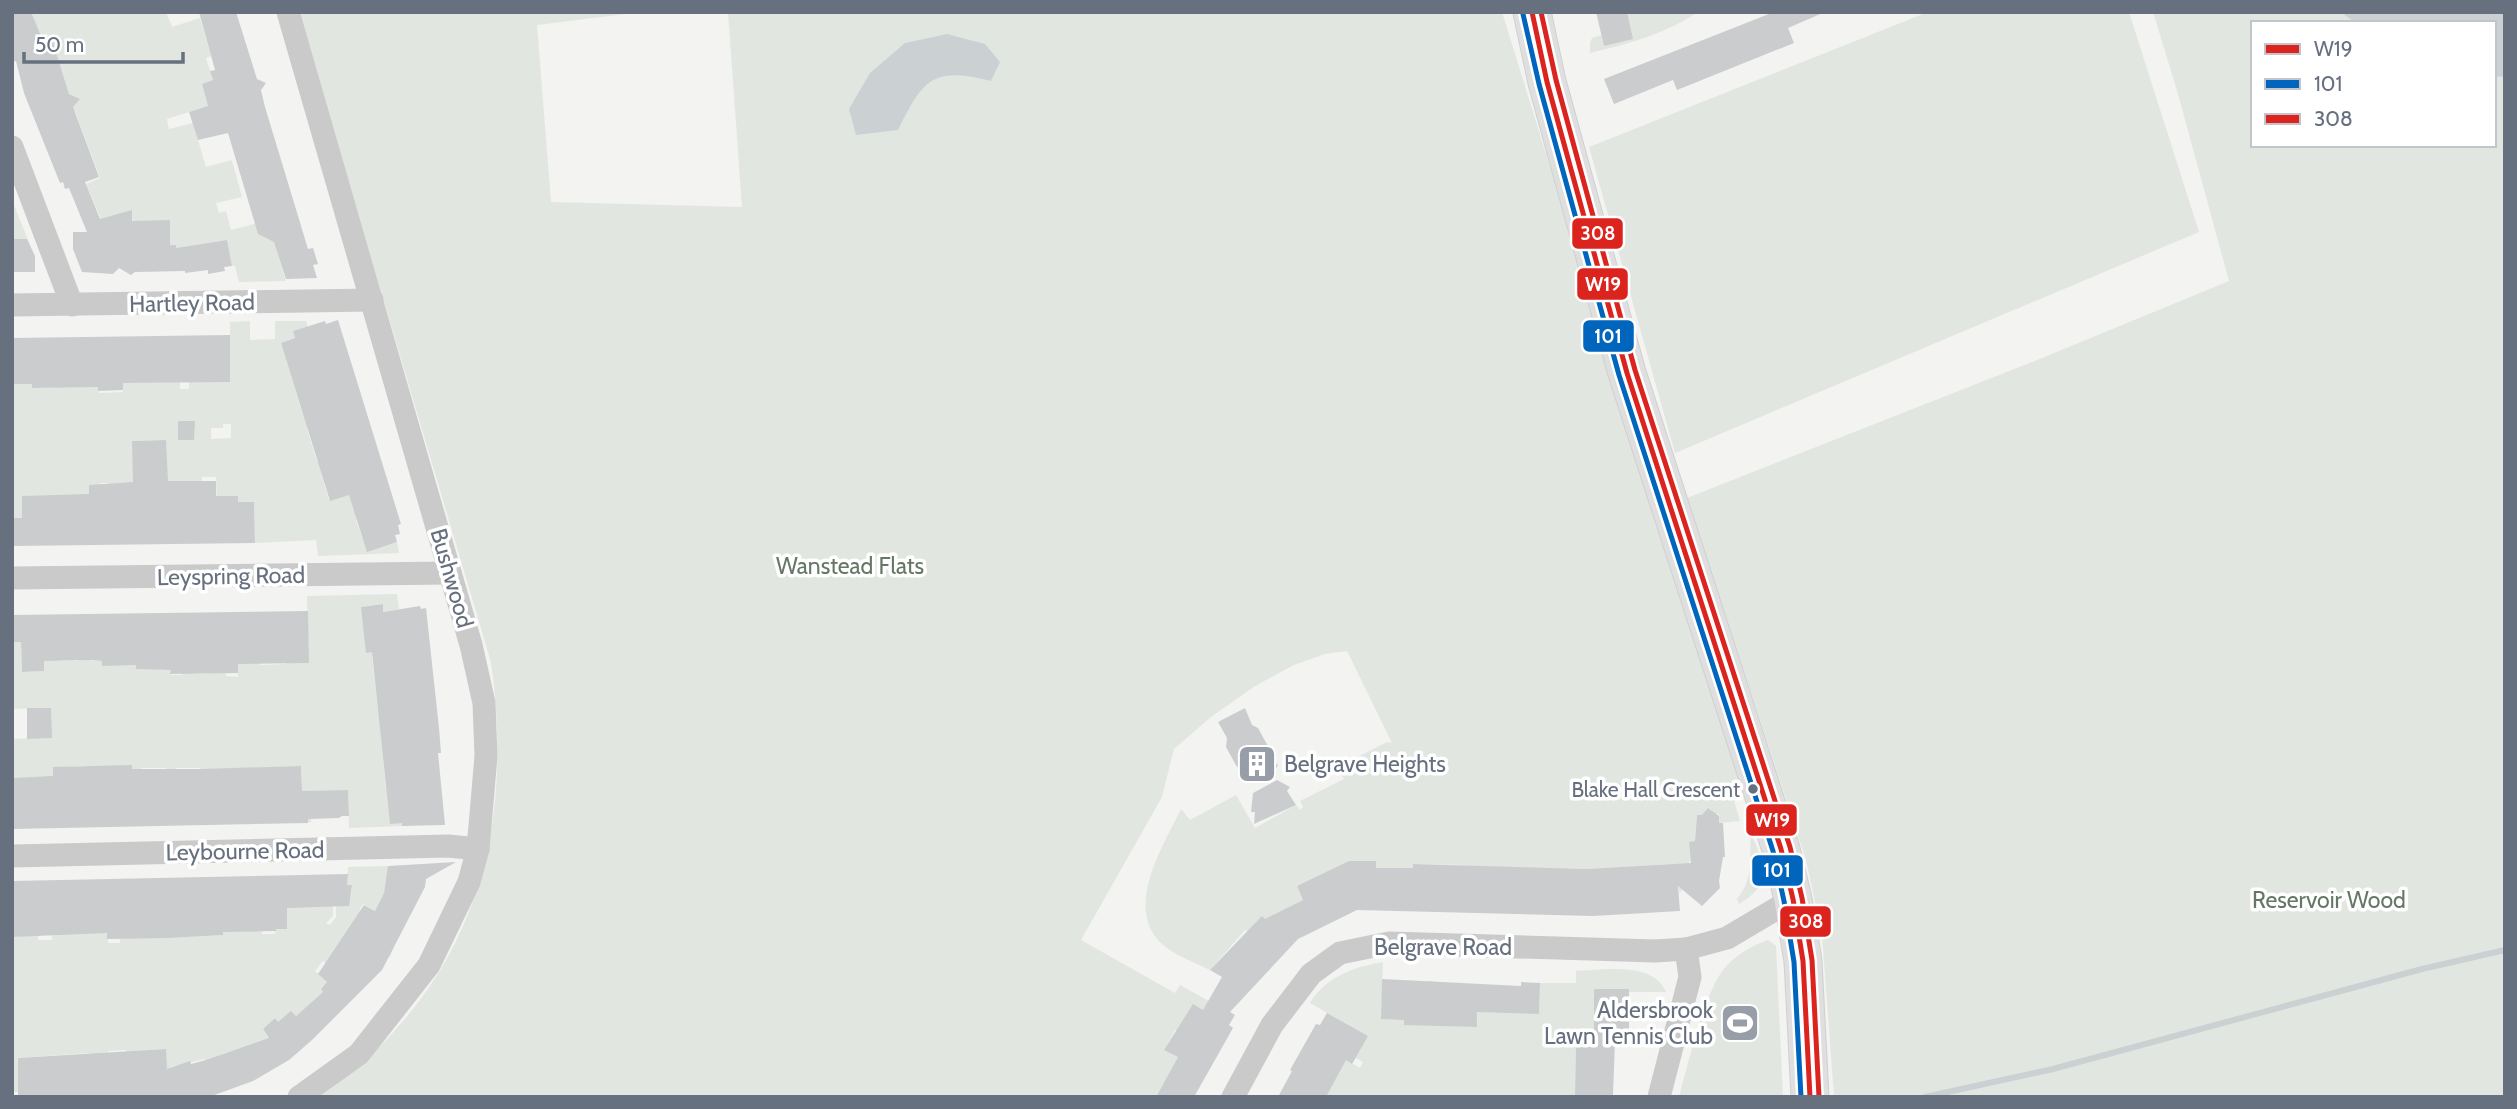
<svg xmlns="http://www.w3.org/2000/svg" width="2517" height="1109" font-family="Cabin,sans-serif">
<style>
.green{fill:#e2e6e1;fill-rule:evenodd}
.water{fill:#cbd0d3}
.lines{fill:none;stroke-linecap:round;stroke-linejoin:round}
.stream{stroke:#cbd0d3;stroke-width:6}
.building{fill:#cbcccd}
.primary-casing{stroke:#cfd0d0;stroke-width:39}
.minor{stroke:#cacacb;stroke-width:23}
.primary{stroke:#dfdfdf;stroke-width:37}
.bus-1-casing{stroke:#fff;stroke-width:10}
.bus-2-casing{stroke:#fff;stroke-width:10}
.bus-3-casing{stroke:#fff;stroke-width:10}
.bus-1{stroke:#dc241f;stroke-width:5}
.bus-2{stroke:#0065bd;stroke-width:5}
.bus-3{stroke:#dc241f;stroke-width:5}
.bus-dot{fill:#67707f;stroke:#fff;stroke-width:2.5}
.labels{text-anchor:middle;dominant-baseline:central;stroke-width:7;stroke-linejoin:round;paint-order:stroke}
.bus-label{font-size:21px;fill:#67707f;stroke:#fff;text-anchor:end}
.street-label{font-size:23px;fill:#67707f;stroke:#fff}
.park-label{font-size:23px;fill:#657765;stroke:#fff}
.poi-label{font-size:23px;fill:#67707f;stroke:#fff;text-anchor:start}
.line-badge{stroke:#fff;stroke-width:2.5}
.badge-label{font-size:19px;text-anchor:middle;font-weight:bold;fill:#fff}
</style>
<rect width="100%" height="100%" fill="#f3f3f2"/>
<g class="green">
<polygon points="166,12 172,27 200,18 211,56 206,58 213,80 202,84 208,106 167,119 169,129 193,123 206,167 232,160 242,197 216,203 219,213 226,211 231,230 258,223 272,234 286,281 239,282 235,266 232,266 228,246 221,247 220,241 176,248 170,245 170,221 133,245 132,210 103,224 86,184 100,178 75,111 64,109 74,106 77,102 75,97 69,94 52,39 38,43 31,13"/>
<path d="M298 12H642L537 25 551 202 742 207 728 12H1502L1741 782 1729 783 1740 821 1719 823V814H1714L1710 809 1706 810 1703 815H1697L1695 841 1689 842 1691 860 1683 870 1689 885 1679 893 1678 877 1673 864 1588 869 1530 868 1466 907V865L1413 864 1412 906 1403 868H1376V861H1348L1347 877 1297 886 1303 900 1275 914 1281 928 1248 932 1245 930 1210 970C1196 963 1179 957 1167 948 1120 914 1162 848 1181 809L1190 820 1236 795 1255 828 1296 805 1300 810 1303 807 1300 801 1344 779 1338 767 1387 742 1392 743 1347 651 1325 654 1294 665 1255 686 1211 717 1174 749 1162 797 1081 940 1175 993 1180 985 1209 1001 1189 1037 1175 1030 1165 1049 1178 1057 1156 1097H319C470 990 516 841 491 662Z"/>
<path d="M1627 12H1698C1665 34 1628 44 1590 53V43L1592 38 1601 35 1604 46Z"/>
<polygon points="1928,12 2129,12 2199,232 1675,453 1589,147"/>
<path d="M2153 12H2505V1097H1834L1822 935 1806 860 1687 498 2042 358 2229 281 2178 94ZM2253 23H2494V145H2253Z"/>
<polygon points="12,200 30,245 26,246 25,239 14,239 12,246"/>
<path d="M250 321V340L275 339V321H306L308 327 293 331 295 338 281 343 303 415 331 407 335 421 307 429 317 462 359 451 348 464 321 473 329 500 356 493 358 519 356 520 367 551 397 542 399 553 318 556 316 540 255 543 254 502H238L217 515 216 477H202V481L110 495V483H101L90 516 22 496V518H12V384H32L33 388H56V364L98 363 99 393 123 392V363L132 383 180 382V389H189V362H198L199 382H230V322ZM223 424H231V438L211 439V428H223ZM166 440V450L133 454 132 441Z"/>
<polygon points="397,594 399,609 383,612 382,604 361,607 398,649 372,656 379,717 405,715 380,726 386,789 402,787 403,796 387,797 390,823 402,823 402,826 349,828 348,790 310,791 311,822 308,822 302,796 301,766 276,767 277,796 201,797 200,768 176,768 176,797 167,798 166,768 141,768 141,798 86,766 74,766 53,777 12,778 12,739 51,738 51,708 12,709 12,642 21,642 22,672 44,671 44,641 58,661 78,661 78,641 90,641 91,661 102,661 102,666 136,664 136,669 159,642 159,670 171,670 171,675 182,675 181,662 194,674 205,674 226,641 226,676 238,677 238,663 259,640 260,665 286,664 286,639 295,639 296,663 309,663 307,596"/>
<path d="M1751 836C1755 841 1758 849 1760 857 1768 880 1759 892 1739 904L1737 899C1754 879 1749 860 1751 836Z"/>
<polygon points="388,866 386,889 379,903 387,907 383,915 363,904 359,911 379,921 372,935 394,946 390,957 345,934 338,972 323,961 315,971 327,982 321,989 323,992 296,1016 278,1022 275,1018 263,1029 269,1039 222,1054 206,1063 205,1059 171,1067 173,1097 167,1097 166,1049 133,1051 127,1058 126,1050 108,1051 108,1058 90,1086 89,1053 18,1058 18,1092 12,1092 12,937 18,937 18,931 38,908 38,940 52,940 52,935 107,907 108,943 120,943 120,933 175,937 223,935 223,932 261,903 262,934 275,934 276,929 287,928 287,906 331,906 333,874 333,916 326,923 330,925 336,917 336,900 350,900 352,886 347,885 348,867"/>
<path d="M1768 940 1776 946 1783 1097H1679C1688 1064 1704 995 1723 970 1735 955 1751 946 1768 940Z"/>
<path d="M1383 962 1381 1019 1404 1020 1427 1025 1429 981H1434L1432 1025 1477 1027 1478 991 1539 1013 1540 983H1576V971C1604 970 1653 961 1666 992H1629L1628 989H1594V1044H1576L1575 1094 1594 1095V1097H1327L1324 1095 1346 1060 1360 1068 1363 1062 1349 1054 1367 1036 1310 1003C1326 977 1353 967 1383 962Z"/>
</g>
<g class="water">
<polygon points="2341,12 2505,12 2505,77 2494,76 2494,23 2356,23"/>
<path d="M947 34 985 44 1000 62 991 81C933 66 923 79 898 130L856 135 849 109 870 73 905 43Z"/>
</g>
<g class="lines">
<polyline class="stream" points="1925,1097 2053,1069 2422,969 2505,950"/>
</g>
<g class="building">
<polygon points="12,12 31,12 43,41 52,39 69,94 80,99 73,107 99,177 85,182 100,219 132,210 132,221 170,220 170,245 176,245 176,248 227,240 232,266 224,267 225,271 208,274 208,270 185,273 185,271 135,272 131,275 119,268 113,274 82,272 73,249 73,232 87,232 69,188 65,189 63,182 60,183 24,93 16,61 12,62"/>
<polygon points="199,12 236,12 257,79 266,83 261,90 265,107 308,249 313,248 318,264 313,265 317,278 286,279 274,242 258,234 228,133 198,140 189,112 208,106 202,84 213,80 210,71 215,70"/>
<polygon points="1596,12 1627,12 1633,39 1604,46"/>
<polygon points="1774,12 1825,12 1788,28 1794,43 1677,90 1673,80 1614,104 1604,79"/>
<polygon points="13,239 27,239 35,256 35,272 12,272"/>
<polygon points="338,320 401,524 398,525 400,534 395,535 397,542 367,552 349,495 330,501 281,343 295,338 293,331 325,321 326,324"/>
<polygon points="230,335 230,382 123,383 123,390 98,391 98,387 32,388 32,384 12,384 12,338"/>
<polygon points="178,421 195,421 194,440 178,440"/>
<polygon points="166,440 168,481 216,481 216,496 238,496 238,502 254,502 255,543 12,546 12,518 22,518 22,496 89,494 89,485 133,482 132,441"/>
<polygon points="383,604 383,612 420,606 421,609 426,608 439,728 441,753 438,753 445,825 402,826 402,823 390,824 372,652 366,653 361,607"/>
<polygon points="308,611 309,663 238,664 238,673 170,674 171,670 136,669 136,665 102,666 102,661 90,660 44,661 44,671 22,672 21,642 12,642 12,615"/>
<polygon points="27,708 51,708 52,738 27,739"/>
<polygon points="1245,708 1252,725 1258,728 1270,750 1268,754 1274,758 1272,761 1278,765 1271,777 1242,774 1243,767 1237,767 1226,747 1227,738 1218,722"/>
<polygon points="132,765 132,769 200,769 301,766 302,791 348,790 349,816 342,816 339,818 308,819 308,823 12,829 12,778 53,776 53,767"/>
<polygon points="1277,780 1290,787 1287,791 1296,805 1254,824 1255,812 1251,812 1253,793"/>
<polygon points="1708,808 1719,816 1719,823 1723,823 1725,857 1723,857 1719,881 1720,888 1702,906 1678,886 1680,911 1593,916 1357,910 1298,939 1230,1012 1235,1015 1229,1025 1233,1028 1194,1097 1156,1097 1178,1057 1164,1050 1193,1004 1203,1010 1222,977 1210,970 1262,916 1265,919 1303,900 1297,886 1349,861 1376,861 1376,868 1413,868 1413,864 1586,869 1691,863 1689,842 1695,841 1697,815 1702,815"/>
<polygon points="456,862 426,879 425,887 382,970 312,1040 289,1060 253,1081 209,1097 18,1097 18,1058 166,1049 167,1069 190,1061 191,1064 206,1060 269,1038 263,1029 275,1018 278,1022 291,1011 296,1016 323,992 321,989 327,982 318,974 364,905 375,911 384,893 388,866"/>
<polygon points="348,874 347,885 352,885 349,906 287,908 287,929 276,929 276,931 223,932 223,935 167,938 107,939 107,933 12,937 12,881"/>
<polygon points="1382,979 1521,986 1521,982 1540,983 1539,1014 1477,1012 1477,1027 1404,1025 1404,1020 1381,1019"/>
<polygon points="1594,989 1629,989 1629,1040 1615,1040 1613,1095 1575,1095 1576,1044 1594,1044"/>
<polygon points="1327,1013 1368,1036 1352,1064 1346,1060 1326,1097 1278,1097 1292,1071 1290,1070 1316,1024 1320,1025"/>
</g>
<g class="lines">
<g class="primary-casing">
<polyline id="primary" points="1532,12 1547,82 1627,373 1781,849 1793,899 1803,961 1810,1097"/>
</g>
<g class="minor">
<polyline points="288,12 471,645 484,703 486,756 478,849 469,882 429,965 359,1054 299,1097"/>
<polyline points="12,147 72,305"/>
<polyline points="12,305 372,300"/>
<polyline points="12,578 450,573"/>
<polyline points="12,856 448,846 478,849"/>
<polyline points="1233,1097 1272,1025 1311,974 1340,953 1389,943 1655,951 1686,949"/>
<polyline points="1659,1097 1690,977 1686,949 1727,938 1793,899"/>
</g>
<use href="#primary" class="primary"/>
<g class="bus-1-casing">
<polyline id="bus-1" points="1532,12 1547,82 1627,373 1781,849 1793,899 1803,961 1810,1097"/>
</g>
<g class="bus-2-casing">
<polyline id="bus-2" points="1523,14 1539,84 1619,375 1773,851 1784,901 1794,962 1801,1097"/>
</g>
<g class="bus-3-casing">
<polyline id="bus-3" points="1541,12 1556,80 1635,370 1790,847 1802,898 1812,960 1819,1097"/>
</g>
<use href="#bus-1" class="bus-1"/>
<use href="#bus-2" class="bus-2"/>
<use href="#bus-3" class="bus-3"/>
</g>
<defs>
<g id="building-square" transform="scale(2.0125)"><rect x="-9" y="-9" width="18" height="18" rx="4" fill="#989ea7" stroke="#fff"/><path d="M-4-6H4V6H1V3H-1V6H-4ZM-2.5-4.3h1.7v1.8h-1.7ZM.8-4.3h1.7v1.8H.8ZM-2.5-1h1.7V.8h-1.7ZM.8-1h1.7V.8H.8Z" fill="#fff"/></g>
<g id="stadium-square" transform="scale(2.0125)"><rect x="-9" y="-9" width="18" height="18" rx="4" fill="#989ea7" stroke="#fff"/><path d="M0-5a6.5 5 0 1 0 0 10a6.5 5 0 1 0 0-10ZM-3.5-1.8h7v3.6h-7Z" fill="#fff"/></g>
</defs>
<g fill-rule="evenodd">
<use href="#building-square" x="1257" y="764"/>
<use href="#stadium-square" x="1740" y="1023"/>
</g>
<circle class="bus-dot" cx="1753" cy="789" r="6"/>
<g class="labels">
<g class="bus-label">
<text x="1740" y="789">Blake Hall Crescent</text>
</g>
<g class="street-label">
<text transform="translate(192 303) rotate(-1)">Hartley Road</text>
<text transform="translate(231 576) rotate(-1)">Leyspring Road</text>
<text transform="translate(452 578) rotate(74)">Bushwood</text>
<text transform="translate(245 851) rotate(-1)">Leybourne Road</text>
<text x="1443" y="947">Belgrave Road</text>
</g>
<g class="park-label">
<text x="850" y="566">Wanstead Flats</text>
<text x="2329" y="900">Reservoir Wood</text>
</g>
<g class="poi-label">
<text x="1284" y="764">Belgrave Heights</text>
<text x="1713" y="1010" text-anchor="end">Aldersbrook<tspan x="1713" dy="26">Lawn Tennis Club</tspan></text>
</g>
</g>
<g class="line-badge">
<rect x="1571" y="217" width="53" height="33" rx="7" fill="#dc241f"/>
<rect x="1576" y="267" width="53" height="34" rx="7" fill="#dc241f"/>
<rect x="1582" y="319" width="53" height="34" rx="7" fill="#0065bd"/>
<rect x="1745" y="803" width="53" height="34" rx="7" fill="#dc241f"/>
<rect x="1751" y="854" width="53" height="33" rx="7" fill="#0065bd"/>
<rect x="1779" y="905" width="53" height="33" rx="7" fill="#dc241f"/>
</g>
<g class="badge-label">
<text x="1598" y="240">308</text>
<text x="1603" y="291">W19</text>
<text x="1608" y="343">101</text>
<text x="1772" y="827">W19</text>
<text x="1777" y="877">101</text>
<text x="1806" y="928">308</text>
</g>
<rect width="2517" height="1109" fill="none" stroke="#67707f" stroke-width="28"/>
<rect x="2251" y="21" width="245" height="126" fill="#ffffff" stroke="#c2c6cc" stroke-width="2"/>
<rect x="2265" y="44" width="35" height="10" fill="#dc241f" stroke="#c2c6cc" stroke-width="2"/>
<text x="2314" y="56" font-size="21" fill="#67707f">W19</text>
<rect x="2265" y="79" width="35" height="10" fill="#0065bd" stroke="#c2c6cc" stroke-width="2"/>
<text x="2314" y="91" font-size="21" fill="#67707f">101</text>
<rect x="2265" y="114" width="35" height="10" fill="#dc241f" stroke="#c2c6cc" stroke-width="2"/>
<text x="2314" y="126" font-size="21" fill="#67707f">308</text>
<path d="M24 52v10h159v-10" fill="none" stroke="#67707f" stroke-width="3.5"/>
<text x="35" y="52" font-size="21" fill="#67707f" stroke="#ffffff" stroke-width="5" paint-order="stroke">50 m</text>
</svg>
